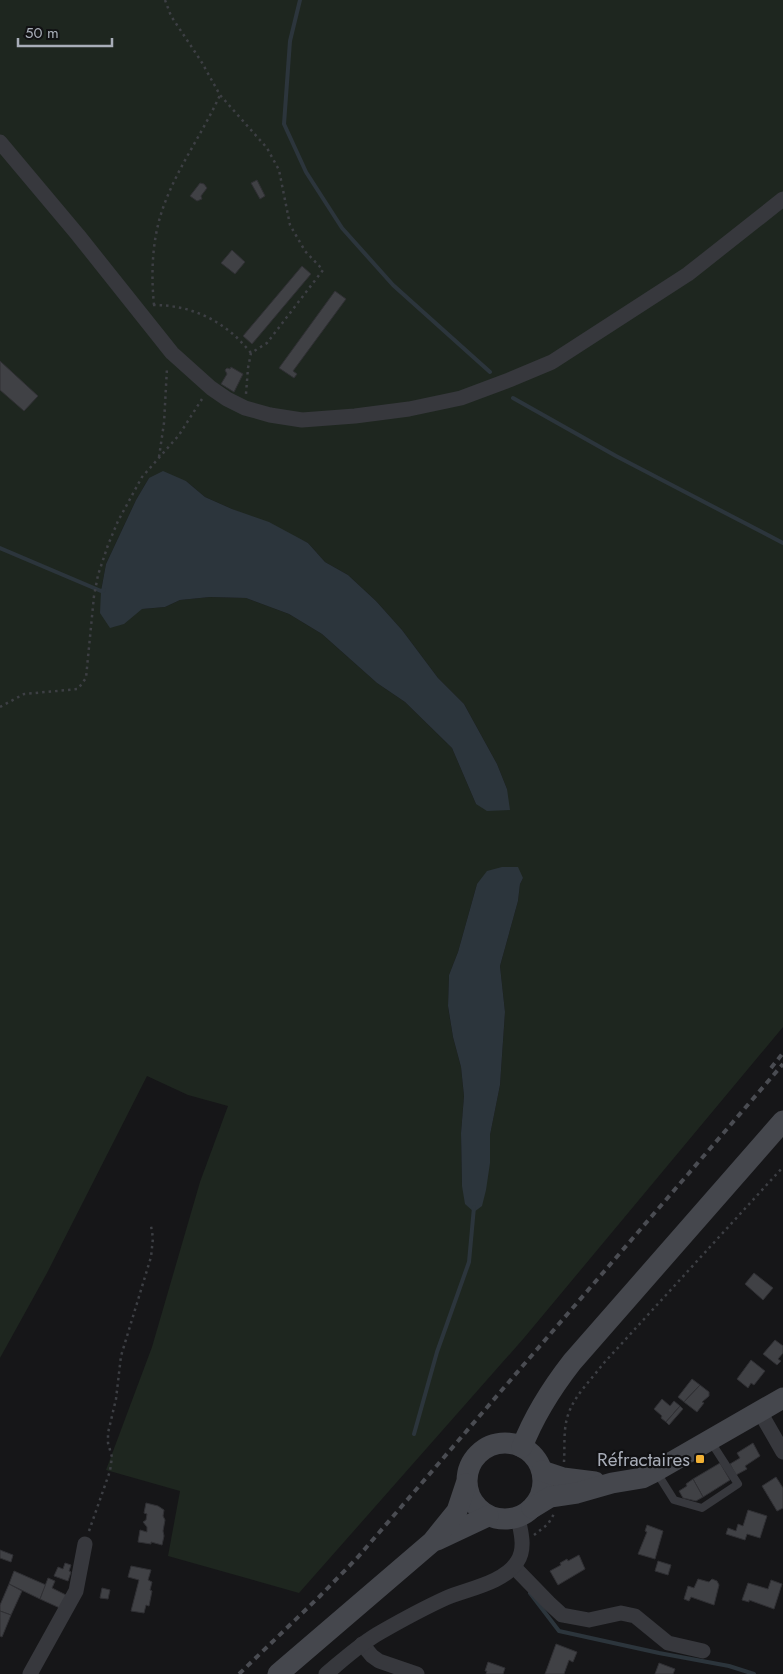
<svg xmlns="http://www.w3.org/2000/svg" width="783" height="1674" font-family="Jost,sans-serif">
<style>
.green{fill:#1e261f;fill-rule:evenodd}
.water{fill:#2c353c}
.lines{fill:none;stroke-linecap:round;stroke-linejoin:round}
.stream{stroke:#2c353c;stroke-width:4}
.building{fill:#404145;stroke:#303034}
.path{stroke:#3d3f44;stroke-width:2.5;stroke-dasharray:2.5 4;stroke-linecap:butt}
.lane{stroke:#37383d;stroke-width:8}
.street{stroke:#37383d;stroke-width:15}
.secondary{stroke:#45474d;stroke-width:21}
.rail{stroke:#4a4c52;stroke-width:4;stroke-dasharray:6 5;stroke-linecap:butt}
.poi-dot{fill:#f2b134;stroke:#111113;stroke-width:2}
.labels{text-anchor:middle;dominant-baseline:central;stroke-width:4.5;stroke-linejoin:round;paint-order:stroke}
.poi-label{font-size:19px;fill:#a8adb8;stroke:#111113;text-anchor:end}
</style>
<rect width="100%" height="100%" fill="#161618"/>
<path class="green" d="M0 0H783V1027L524 1338 299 1593 168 1556 180 1491 106 1470 152 1347 200 1182 228 1106 188 1095 147 1076 47 1273 0 1358ZM149 478 186 481 205 497 308 543 325 562 348 575 376 601 402 630 438 678 464 704 497 764 507 789 476 804 452 748 405 702 377 683 322 634 289 614 246 598 210 597 180 600 165 607 142 609 101 591 106 564 136 500ZM523 878 520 884 518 901 500 966 505 1012 500 1085 490 1135V1163L462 1186 461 1133 464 1096 461 1067 453 1037 448 1007 449 975 458 952 477 884Z"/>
<g class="water">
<polygon points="163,471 186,481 205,497 232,509 269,522 308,543 325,562 348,575 376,601 402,630 438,678 464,704 497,764 507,789 510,810 487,811 476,804 452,748 405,702 377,683 322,634 289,614 246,598 210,597 180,600 165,607 142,609 124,624 110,628 100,613 101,591 106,564 136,500 149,478"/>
<polygon points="502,867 518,867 523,878 520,884 518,901 500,966 505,1012 500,1085 490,1135 490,1163 486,1190 482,1206 474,1212 465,1204 462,1186 461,1133 464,1096 461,1067 453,1037 448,1006 449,975 458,952 477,884 487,871"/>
</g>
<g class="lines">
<g class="stream">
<polyline points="300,0 290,41 284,124 306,172 342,228 393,285 490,372"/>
<polyline points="513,398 616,456 783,543"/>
<polyline points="0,548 101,591 104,590"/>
<polyline points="414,1434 437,1352 469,1262 474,1207"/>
<polyline points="530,1593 559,1631 659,1653 729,1666 754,1674"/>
</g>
</g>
<g class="building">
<polygon points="257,180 265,196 260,199 251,183"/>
<polygon points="200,183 204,184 207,188 201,196 202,199 197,201 190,196"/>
<polygon points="232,250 245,262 235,274 221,263"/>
<polygon points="302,266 311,274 252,344 243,336"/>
<polygon points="335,291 346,299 293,371 297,374 294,378 279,368"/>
<polygon points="0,361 38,396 24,411 0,390"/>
<polygon points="231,367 243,374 234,392 221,384 227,374 225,370 227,368 230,369"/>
<polygon points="754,1273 773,1288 763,1300 745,1284"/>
<polygon points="775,1340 783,1346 783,1353 778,1359 781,1361 777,1365 763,1354"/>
<polygon points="751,1360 765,1371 754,1385 751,1383 748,1388 737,1379"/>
<polygon points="692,1379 700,1385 684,1402 678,1397"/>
<polygon points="700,1385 709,1392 709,1396 702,1402 704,1403 697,1412 684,1402"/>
<polygon points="662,1399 670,1406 674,1401 680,1406 666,1422 661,1418 662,1416 654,1409"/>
<polygon points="680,1406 683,1409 669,1425 666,1422"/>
<polygon points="753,1443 760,1456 745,1466 747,1469 736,1475 730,1464 740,1458 737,1453"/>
<polygon points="720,1463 730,1480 703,1497 693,1479"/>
<polygon points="776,1477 783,1488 783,1508 777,1511 762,1486"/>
<polygon points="693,1479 703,1497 696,1501 683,1498 679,1491 687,1486 686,1484"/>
<polygon points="146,1503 158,1506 164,1510 163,1516 165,1520 163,1531 164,1536 162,1545 151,1542 151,1544 138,1542 140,1530 147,1532 147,1527 143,1522 146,1520 147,1514 144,1513"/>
<polygon points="748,1510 767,1516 760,1538 747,1534 745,1540 726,1534 728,1528 736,1531 738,1524 743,1526"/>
<polygon points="647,1525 663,1531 655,1559 638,1554 647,1532 645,1531"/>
<polygon points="0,1550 13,1555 11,1562 0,1558"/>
<polygon points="579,1555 585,1569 558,1585 550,1571 561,1565 560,1563 567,1559 568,1561"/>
<polygon points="658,1561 671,1565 668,1575 655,1571"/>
<polygon points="65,1563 71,1565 69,1571 71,1572 68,1581 54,1576 58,1567 63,1569"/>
<polygon points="131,1566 151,1570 148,1580 152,1582 150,1590 152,1591 149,1606 146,1605 144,1613 131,1611 139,1580 128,1577"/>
<polygon points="14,1571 46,1585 40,1599 9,1584"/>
<polygon points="48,1578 55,1581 52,1588 68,1596 62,1609 40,1599"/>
<polygon points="698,1579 709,1582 712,1579 717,1581 719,1585 714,1605 691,1597 689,1601 684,1599 688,1586 694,1588"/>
<polygon points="771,1580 782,1584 774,1609 749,1600 749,1602 742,1600 748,1583 768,1589"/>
<polygon points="9,1584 22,1591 11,1615 0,1611 0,1605"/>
<polygon points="102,1588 110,1590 108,1599 100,1598"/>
<polygon points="0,1611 11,1615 2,1637 0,1636"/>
<polygon points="556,1644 577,1652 573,1662 569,1660 564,1674 545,1674"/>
<polygon points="488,1662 505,1668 503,1674 486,1674 487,1671 485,1671"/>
<polygon points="659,1663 675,1669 673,1674 655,1674"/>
</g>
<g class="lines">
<g class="path">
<polyline points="165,0 171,16 201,61 220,95 267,148 279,170 290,225 305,251 323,270 267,343 251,353 248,368 246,394"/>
<path d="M153 305C194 305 226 322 251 353"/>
<path d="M154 305C151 275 152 243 161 214 174 172 202 135 220 95"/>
<polyline points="159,457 164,423 167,368"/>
<polyline points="0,707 24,694 78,689 86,678 94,596 98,575 108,545 118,521 142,477 179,435 202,399"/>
<path d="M564 1462C565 1447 563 1430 568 1415 574 1396 591 1380 603 1364L783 1167"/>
<polyline points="89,1531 110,1471 112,1457 108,1443 108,1433 116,1399 121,1356 151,1257 153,1238 151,1226"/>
<polyline points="534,1535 548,1524 554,1514"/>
</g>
<polyline class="lane" points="657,1473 674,1500 702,1508 738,1484 711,1442"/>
<g class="street">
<polyline points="0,142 78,235 172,353 211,388 227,399 245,408 270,415 302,420 355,416 409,409 461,398 509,380 552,362 688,274 783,199"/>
<polyline points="760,1412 783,1452"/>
<polyline points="514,1567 549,1603 562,1615 589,1620 621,1613 635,1616 668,1643 703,1651"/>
<polyline points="362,1644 372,1656 379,1661 417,1674"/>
<polyline points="30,1674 76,1591 85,1544"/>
<path d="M326 1674C344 1659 361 1643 381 1632 402 1620 424 1608 446 1598 467 1589 504 1583 517 1562 526 1549 521 1532 518 1518"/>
</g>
<g class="secondary">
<circle cx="505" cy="1481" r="38"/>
<path d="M522 1447C534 1416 551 1389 572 1362L783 1121"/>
<polyline points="542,1471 563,1478 595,1482"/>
<polyline points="532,1508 550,1497 577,1493 612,1483 642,1478 656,1471 783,1398"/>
<polyline points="437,1540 488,1516"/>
<polyline points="278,1674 432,1542 457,1511 466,1484"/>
</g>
<g class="rail">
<polyline points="771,1068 783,1053"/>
<polyline points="239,1674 320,1596 358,1557 783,1064"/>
</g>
</g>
<rect class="poi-dot" x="695" y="1454" width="10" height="10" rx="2.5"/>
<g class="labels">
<g class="poi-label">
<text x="690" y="1459">Réfractaires</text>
</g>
</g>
<path d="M18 38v8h94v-8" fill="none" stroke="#a8adb8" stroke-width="2.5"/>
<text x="25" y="38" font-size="15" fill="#a8adb8" stroke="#111113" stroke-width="4" paint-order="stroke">50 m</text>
</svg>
